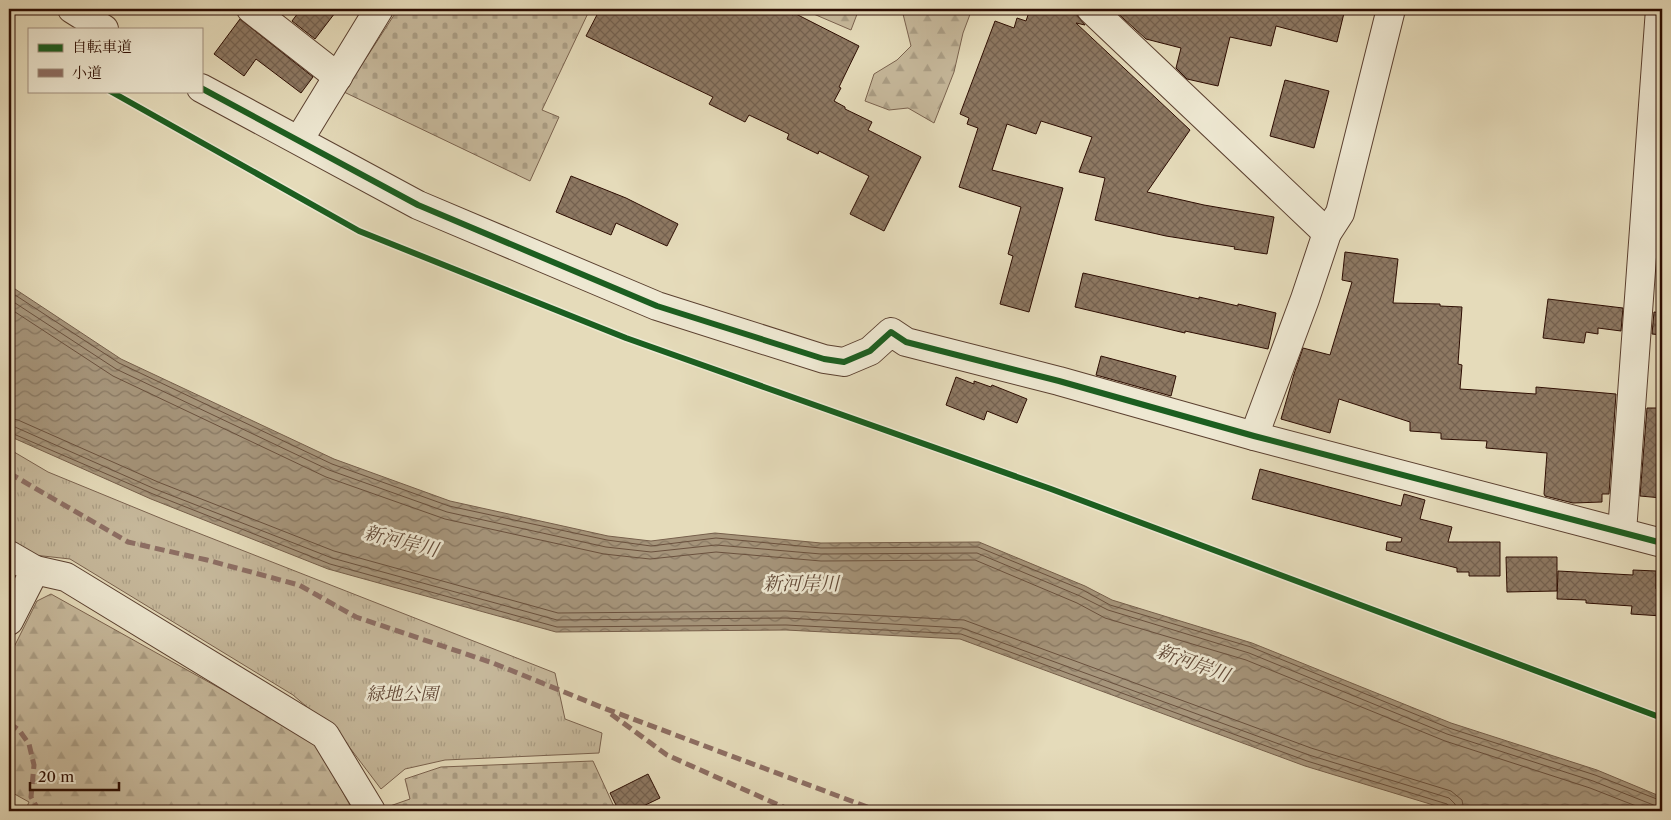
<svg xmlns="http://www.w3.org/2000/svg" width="1671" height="820" font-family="'Libre Caslon Text','Noto Serif JP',serif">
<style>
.forest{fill:url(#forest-firs);stroke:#7a624e}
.cemetery{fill:url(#cemetery-stones);stroke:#7a624e}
.park{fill:url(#park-tufts);stroke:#7a624e}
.water{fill:url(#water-waves);stroke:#765f4b}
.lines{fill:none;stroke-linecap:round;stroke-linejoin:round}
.shore{stroke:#6a513e;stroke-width:1}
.building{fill:url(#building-cross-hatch);stroke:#2d0d02}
.minor-casing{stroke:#5b4030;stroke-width:30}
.tertiary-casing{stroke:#5b4030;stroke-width:30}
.minor{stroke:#eee8d2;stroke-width:28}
.tertiary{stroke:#eee8d2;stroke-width:28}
.quiet{stroke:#8d6e63;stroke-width:5;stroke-dasharray:10 5;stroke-linecap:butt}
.cycleway-casing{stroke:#eee8d2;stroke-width:9}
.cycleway{stroke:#1b5e20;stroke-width:6}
.labels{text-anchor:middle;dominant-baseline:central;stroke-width:5;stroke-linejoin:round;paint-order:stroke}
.park-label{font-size:18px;font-style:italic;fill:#634938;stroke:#eee8d2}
.water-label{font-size:19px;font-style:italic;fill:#634a38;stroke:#eee8d2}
</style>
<defs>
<pattern id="forest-firs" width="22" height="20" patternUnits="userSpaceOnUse" patternTransform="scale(1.25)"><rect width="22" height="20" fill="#c6b89b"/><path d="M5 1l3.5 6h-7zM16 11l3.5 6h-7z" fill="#aa9d84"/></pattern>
<pattern id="cemetery-stones" width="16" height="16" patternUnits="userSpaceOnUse" patternTransform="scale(1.25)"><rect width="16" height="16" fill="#c6b89b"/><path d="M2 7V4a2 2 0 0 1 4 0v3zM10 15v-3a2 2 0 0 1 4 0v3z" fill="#aa9d84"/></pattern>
<pattern id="park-tufts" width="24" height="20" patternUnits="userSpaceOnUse" patternTransform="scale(1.25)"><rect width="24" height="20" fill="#c6b89b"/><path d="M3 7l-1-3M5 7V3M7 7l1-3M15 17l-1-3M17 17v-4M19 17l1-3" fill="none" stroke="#aa9d84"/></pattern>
<pattern id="water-waves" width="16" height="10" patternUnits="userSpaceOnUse" patternTransform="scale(1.25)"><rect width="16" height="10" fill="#a6957b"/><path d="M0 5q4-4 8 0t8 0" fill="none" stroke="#887863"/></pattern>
<pattern id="building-cross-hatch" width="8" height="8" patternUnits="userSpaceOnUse" patternTransform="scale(1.25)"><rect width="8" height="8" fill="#8d7862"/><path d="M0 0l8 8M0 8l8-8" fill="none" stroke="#74614f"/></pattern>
</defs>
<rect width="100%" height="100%" fill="#e5dbba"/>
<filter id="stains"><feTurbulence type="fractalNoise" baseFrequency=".004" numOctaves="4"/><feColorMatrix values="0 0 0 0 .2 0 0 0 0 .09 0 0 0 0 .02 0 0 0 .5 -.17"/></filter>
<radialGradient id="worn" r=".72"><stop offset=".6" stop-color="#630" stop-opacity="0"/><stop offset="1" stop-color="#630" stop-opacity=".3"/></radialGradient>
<g class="forest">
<polygon points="802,9 859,9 851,30"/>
<polygon points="905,9 972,9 963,33 954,72 934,123 908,108 889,110 865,101 874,74 897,60 911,46 903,14"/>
<polygon points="51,594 291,728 318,746 353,811 25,811 29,802 9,791 9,657 37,601"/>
</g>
<g class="cemetery">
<polygon points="398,9 590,9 542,110 559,117 530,181 344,92"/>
<polygon points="593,761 616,811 393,811 390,806 410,799 405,779 441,767"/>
</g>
<polygon class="park" points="9,449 48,472 165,520 555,673 565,719 602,733 599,753 445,760 405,769 381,789 341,736 293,695 70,559 34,555 9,540"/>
<polygon class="water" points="9,285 121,359 334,459 450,501 608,536 651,541 715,533 821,543 979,542 1085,586 1112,600 1252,643 1451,723 1597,770 1662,797 1662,811 1453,811 1305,766 960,639 786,630 556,632 328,569 151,499 9,436"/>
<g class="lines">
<g class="shore">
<polyline points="9,291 119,363 332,464 449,506 607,540 651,546 716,538 821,548 978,547 1083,590 1110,605 1251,647 1449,728 1595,775 1662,801"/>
<polyline points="9,299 116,369 329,470 447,512 606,547 651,552 716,545 821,554 977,553 1080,596 1108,610 1249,653 1447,734 1593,781 1656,806 1662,807"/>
<polyline points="9,308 113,376 326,477 445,519 604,554 650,559 716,552 821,561 975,560 1077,603 1105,618 1246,660 1445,741 1590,788 1649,811"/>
<polyline points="9,418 18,420 158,482 334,551 558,613 786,611 964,620 1311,748 1451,791 1462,800 1464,811"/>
<polyline points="9,426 15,427 155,489 332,558 557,620 786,618 962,628 1309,755 1449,798 1455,804 1457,811"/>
<polyline points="9,432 153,494 330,564 557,627 786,625 961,634 1307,761 1447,804 1450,807 1451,811"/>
</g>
</g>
<g class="building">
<polygon points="301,9 338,9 315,39 292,21"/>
<polygon points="600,9 781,9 793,15 794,13 859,46 839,87 841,88 834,101 845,107 845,109 872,122 868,130 921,157 884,231 850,214 869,176 819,151 818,154 787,139 789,134 749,115 745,122 709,104 713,97 586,36"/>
<polygon points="1030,9 1044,9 1056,13 1057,9 1076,9 1076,14 1085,25 1076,23 1190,130 1147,192 1204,205 1274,217 1267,254 1234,249 1235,247 1166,236 1095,220 1105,178 1079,172 1092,137 1041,121 1036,134 1007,124 992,170 1063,188 1029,312 1000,304 1013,256 1008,254 1021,207 959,187 978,128 967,124 969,118 960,114 995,21 1014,28 1017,18 1026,21"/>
<polygon points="1113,9 1345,9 1337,42 1276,26 1271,46 1230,37 1218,86 1187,79 1176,68 1181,48 1146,39"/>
<polygon points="240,19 313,77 301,93 256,59 244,76 214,54"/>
<polygon points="1285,80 1329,91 1314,148 1270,136"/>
<polygon points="571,176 626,198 678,224 667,246 616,223 611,235 556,212"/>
<polygon points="1345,252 1398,259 1393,303 1440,304 1440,306 1462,307 1458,364 1462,365 1460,389 1536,394 1536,387 1616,394 1609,494 1602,494 1602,502 1573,503 1545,496 1544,494 1547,453 1486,448 1487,441 1441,439 1441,433 1410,431 1410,422 1339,399 1330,433 1281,419 1294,374 1303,348 1330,355 1352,282 1342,280"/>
<polygon points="1083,273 1199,299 1199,297 1238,306 1238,304 1276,313 1268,349 1185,331 1185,333 1075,307"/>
<polygon points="1548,299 1623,308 1621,331 1598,328 1598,334 1586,332 1584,343 1543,338"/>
<polygon points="1654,312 1662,313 1662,335 1652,334"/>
<polygon points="1101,356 1176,376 1171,396 1096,375"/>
<polygon points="956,377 974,384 974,381 991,387 992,385 1027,399 1017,423 987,411 984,420 946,405"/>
<polygon points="1647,408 1662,408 1662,498 1640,496"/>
<polygon points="1260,469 1401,506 1404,494 1425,500 1420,519 1452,527 1448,542 1500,542 1500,576 1469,576 1469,572 1457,572 1457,568 1386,550 1387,542 1401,542 1402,538 1252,499"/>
<polygon points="1506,557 1557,557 1557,591 1507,592"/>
<polygon points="1633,570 1656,571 1656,589 1662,589 1662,616 1631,614 1632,606 1586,603 1586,600 1557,599 1558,571 1633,575"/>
<polygon points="648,774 660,798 633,811 619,811 610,793"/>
</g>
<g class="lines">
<g class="minor-casing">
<g id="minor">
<polyline points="72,9 104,29"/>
<polyline points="251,9 338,77"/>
<polyline points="1091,9 1327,233"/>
<polyline points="201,88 418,205 657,306 824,359 844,362 870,351 891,332 906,342 1059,381 1254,436 1662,543"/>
<polyline points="299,140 379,9"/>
<polyline points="1254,436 1305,299 1327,233 1340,213 1391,9"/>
<polyline points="1622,532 1660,9"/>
<polyline points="9,555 35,570 9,621"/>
</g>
</g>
<g class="tertiary-casing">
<polyline id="tertiary" points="35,570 66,577 325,735 371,811"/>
</g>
<use href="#minor" class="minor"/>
<use href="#tertiary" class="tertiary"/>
<g class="quiet">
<polyline points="9,473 128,542 207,560 299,585 356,617 493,663 601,707 878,811"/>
<polyline points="611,714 667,755 792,811"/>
<polyline points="9,723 19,730 29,744 34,765 31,797 39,811"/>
<polyline points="365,811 370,809"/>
</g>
<g class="cycleway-casing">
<g id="cycleway">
<polyline points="201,88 418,205 657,306 824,359 844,362 870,351 891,332 906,342 1059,381 1254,436 1662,543"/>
<polyline points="110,91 359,231 626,338 1051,489 1662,718"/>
</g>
</g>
<use href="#cycleway" class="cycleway"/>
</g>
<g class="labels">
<g class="park-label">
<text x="402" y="694">緑地公園</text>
</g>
<g class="water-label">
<text transform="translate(401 541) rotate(14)">新河岸川</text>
<text x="801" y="583">新河岸川</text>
<text transform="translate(1193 663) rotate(20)">新河岸川</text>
</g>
</g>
<rect width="1671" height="820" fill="none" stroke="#e5dbba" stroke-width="30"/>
<rect x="10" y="10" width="1651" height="800" fill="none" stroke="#2d0d02" stroke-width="2.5"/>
<rect x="15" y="15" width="1641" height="790" fill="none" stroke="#2d0d02"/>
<rect x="28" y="28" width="175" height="65" fill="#eee8d2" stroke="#a1907f"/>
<rect x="38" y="44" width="25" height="8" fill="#1b5e20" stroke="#a1907f"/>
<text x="72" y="52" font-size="15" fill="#2d0d02">自転車道</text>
<rect x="38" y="69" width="25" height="8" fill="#8d6e63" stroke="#a1907f"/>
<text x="72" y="78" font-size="15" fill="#2d0d02">小道</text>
<path d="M30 782v8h89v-8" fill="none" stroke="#2d0d02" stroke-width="2.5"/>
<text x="38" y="782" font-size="15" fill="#2d0d02" stroke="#eee8d2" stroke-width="4" paint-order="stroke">20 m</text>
<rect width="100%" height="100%" filter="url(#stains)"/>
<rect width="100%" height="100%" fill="url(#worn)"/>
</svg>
